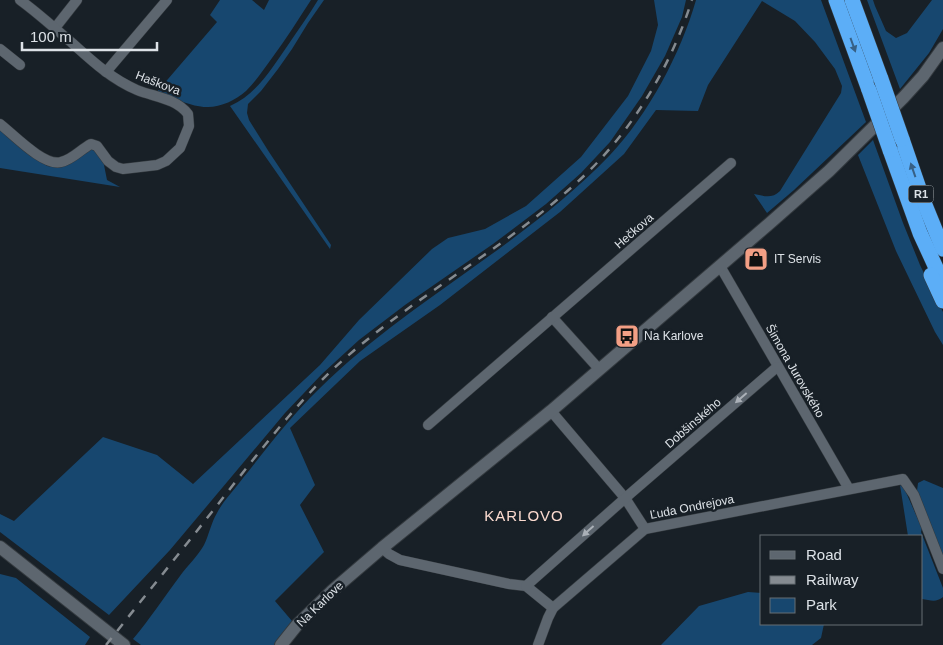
<svg xmlns="http://www.w3.org/2000/svg" width="943" height="645" font-family="Helvetica,sans-serif">
<style>
.green{fill:#17476f}
.lines{fill:none;stroke-linecap:round;stroke-linejoin:round}
.minor-casing{stroke:#343a3f;stroke-width:11}
.tertiary-casing{stroke:#343a3f;stroke-width:14}
.motorway-casing{stroke:#343a3f;stroke-width:16}
.minor{stroke:#5d666f;stroke-width:10}
.tertiary{stroke:#5d666f;stroke-width:12}
.motorway{stroke:#5caef7;stroke-width:15}
.rail{stroke:#858b91;stroke-width:2.5;stroke-dasharray:9 9;stroke-linecap:butt}
.motorway-bridge-casing{stroke:#343a3f;stroke-width:16;stroke-linecap:butt}
.motorway-bridge{stroke:#5caef7;stroke-width:15}
.oneway{fill:#376085}
.oneway2{fill:#aab0b7}
.labels{text-anchor:middle;dominant-baseline:central;stroke-width:5;stroke-linejoin:round;paint-order:stroke}
.shield{fill:#182027;stroke:#a2a8ad;stroke-width:1}
.shield-label{font-size:11px;font-weight:bold;fill:#dde2e7}
.street-label{font-size:12px;fill:#dde2e7;stroke:#182027}
.poi-label{font-size:12px;fill:#dde2e7;stroke:#182027;text-anchor:start}
.quarter-label{font-size:15px;letter-spacing:1px;fill:#fbdacf;stroke:#182027}
</style>
<rect width="100%" height="100%" fill="#182027"/>
<g class="green">
<path d="M220 0H252L264 10 269 0H311C298 20 286 39 272 58 264 69 256 81 246 91 236 100 221 107 208 107 195 108 170 97 156 93L217 22 210 15Z"/>
<path d="M318 0H324L308 23 292 49 278 69 261 91 248 104 247 113 249 120 269 152 331 245 330 249 230 106C257 94 272 68 288 45 298 30 309 15 318 0Z"/>
<polygon points="654,0 686,0 682,17 665,56 642,96 610,142 581,173 546,204 493,244 405,305 359,340 322,374 285,413 170,550 109,615 0,532 0,514 14,521 103,437 157,455 193,484 320,365 359,320 432,249 448,238 485,229 526,206 581,157 628,96 651,51 658,25"/>
<path d="M696 0H821L866 122 794 190 767 213 754 194C764 196 772 199 780 191L841 93 842 86 835 69 815 42 795 21 762 1 708 85 698 111 656 110 624 154 560 212 440 305 360 361 290 428 315 485 300 505 324 552 275 601 292 621 274 645H141L133 639C150 619 164 597 180 576 187 566 198 556 204 545 209 535 211 523 217 513 223 501 235 489 243 478 267 448 291 416 319 389 408 301 524 245 610 155 648 115 681 53 696 0Z"/>
<polygon points="867,0 873,0 875,6 886,31 896,38 907,33 932,0 943,0 943,29 929,53 900,89"/>
<polygon points="0,128 47,166 58,167 69,163 88,149 97,151 103,160 107,180 120,187 0,168"/>
<polygon points="873,140 903,223 920,265 943,312 943,345 935,332 896,251 858,155"/>
<polygon points="924,480 943,488 943,556 917,491 918,483"/>
<path d="M900 485 904 488 922 528 921 532 943 588V597C936 603 930 600 922 599V536H908Z"/>
<polygon points="0,574 16,578 90,637 85,645 0,645"/>
<polygon points="748,592 762,593 762,624 824,624 821,638 812,645 661,645 699,606"/>
</g>
<g class="lines">
<g class="minor-casing">
<g id="minor">
<polyline points="55,28 77,0"/>
<polyline points="0,49 20,65"/>
<polyline points="106,72 167,0"/>
<path d="M0 124C13 134 44 167 61 162 72 160 81 149 91 144L97 146 108 161 116 167 123 169 157 165 166 161 180 148 189 126 188 114C176 98 154 97 137 90 111 79 91 60 71 42 54 28 38 13 20 0"/>
<polyline points="720,266 849,489"/>
<polyline points="552,317 599,369"/>
<polyline points="551,411 625,498 645,529"/>
<polyline points="428,425 731,163"/>
<polyline points="382,548 389,554 400,560 509,584 526,586 553,608"/>
<polyline points="526,586 631,493 777,367"/>
<polyline points="538,645 548,618 553,608 645,529 903,479 914,495 943,569"/>
</g>
</g>
<g class="tertiary-casing">
<g id="tertiary">
<polyline points="0,547 124,645"/>
<polyline points="281,645 297,625 333,590 382,548 551,411 770,223 829,171 903,98 923,76 943,48"/>
</g>
</g>
<g class="motorway-casing">
<g id="motorway">
<polyline points="836,0 869,90"/>
<polyline points="852,0 881,79"/>
<polyline points="902,139 923,200 943,249"/>
<polyline points="890,150 920,233 943,283"/>
<polyline points="931,275 943,301"/>
</g>
</g>
<use href="#minor" class="minor"/>
<use href="#tertiary" class="tertiary"/>
<use href="#motorway" class="motorway"/>
<path class="rail" d="M106 645C148 592 191 539 233 485 264 446 295 406 331 371 410 297 509 248 587 173 636 125 671 65 692 0"/>
<g class="motorway-bridge-casing">
<g id="motorway-bridge">
<polyline points="881,79 902,139"/>
<polyline points="869,90 890,150"/>
</g>
</g>
<use href="#motorway-bridge" class="motorway-bridge"/>
</g>
<defs><path id="oneway-solid" d="M-6-.8H1V-3.2L6.5 0L1 3.2V.8H-6Z" transform="scale(1.25)"/></defs>
<g class="oneway">
<use href="#oneway-solid" transform="translate(853 45) rotate(70)"/>
<use href="#oneway-solid" transform="translate(913 170) rotate(-109)"/>
</g>
<g class="oneway2">
<use href="#oneway-solid" transform="translate(741 398) rotate(139)"/>
<use href="#oneway-solid" transform="translate(588 531) rotate(138)"/>
</g>
<defs>
<g id="shop-square" transform="scale(1.25)"><rect x="-9" y="-9" width="18" height="18" rx="4" fill="#f39f85" stroke="#182027"/><path d="M-5-2.5h2.3a2.7 3.5 0 0 1 5.4 0H5L5.5 6h-11ZM-1.5-2.5h3a1.5 2.3 0 0 0-3 0Z" fill="#111"/></g>
<g id="bus-square" transform="scale(1.25)"><rect x="-9" y="-9" width="18" height="18" rx="4" fill="#f39f85" stroke="#182027"/><path d="M-5-6H5V4H4V6H2V4H-2V6H-4V4H-5ZM-3.5-4V0h7V-4ZM-3.5 1.2v1.5H-2V1.2ZM2 1.2v1.5H3.5V1.2Z" fill="#111"/></g>
</defs>
<g fill-rule="evenodd">
<use href="#shop-square" x="756" y="259"/>
<use href="#bus-square" x="627" y="336"/>
</g>
<g class="labels">
<rect class="shield" x="908.5" y="185.5" width="25" height="17" rx="4"/>
<g class="shield-label">
<text x="921" y="194">R1</text>
</g>
<g class="street-label">
<text transform="translate(158 83) rotate(21)">Haškova</text>
<text transform="translate(634 231) rotate(-41)">Hečkova</text>
<text transform="translate(795 371) rotate(60)">Šimona Jurovského</text>
<text transform="translate(693 423) rotate(-41)">Dobšinského</text>
<text transform="translate(692 507) rotate(-11)">Ľuda Ondrejova</text>
<text transform="translate(320 604) rotate(-44)">Na Karlove</text>
</g>
<g class="poi-label">
<text x="774" y="259">IT Servis</text>
<text x="644" y="336">Na Karlove</text>
</g>
<g class="quarter-label">
<text x="524" y="515">KARLOVO</text>
</g>
</g>
<rect x="760" y="535" width="162" height="90" fill="#182027" stroke="#676e74"/>
<rect x="770" y="551" width="25" height="8" fill="#5d666f" stroke="#676e74"/>
<text x="806" y="560" font-size="15" fill="#dde2e7">Road</text>
<rect x="770" y="576" width="25" height="8" fill="#858b91" stroke="#676e74"/>
<text x="806" y="585" font-size="15" fill="#dde2e7">Railway</text>
<rect x="770" y="598" width="25" height="15" fill="#17476f" stroke="#676e74"/>
<text x="806" y="610" font-size="15" fill="#dde2e7">Park</text>
<path d="M22 42v8h135v-8" fill="none" stroke="#dde2e7" stroke-width="2.5"/>
<text x="30" y="42" font-size="15" fill="#dde2e7" stroke="#182027" stroke-width="4" paint-order="stroke">100 m</text>
</svg>
